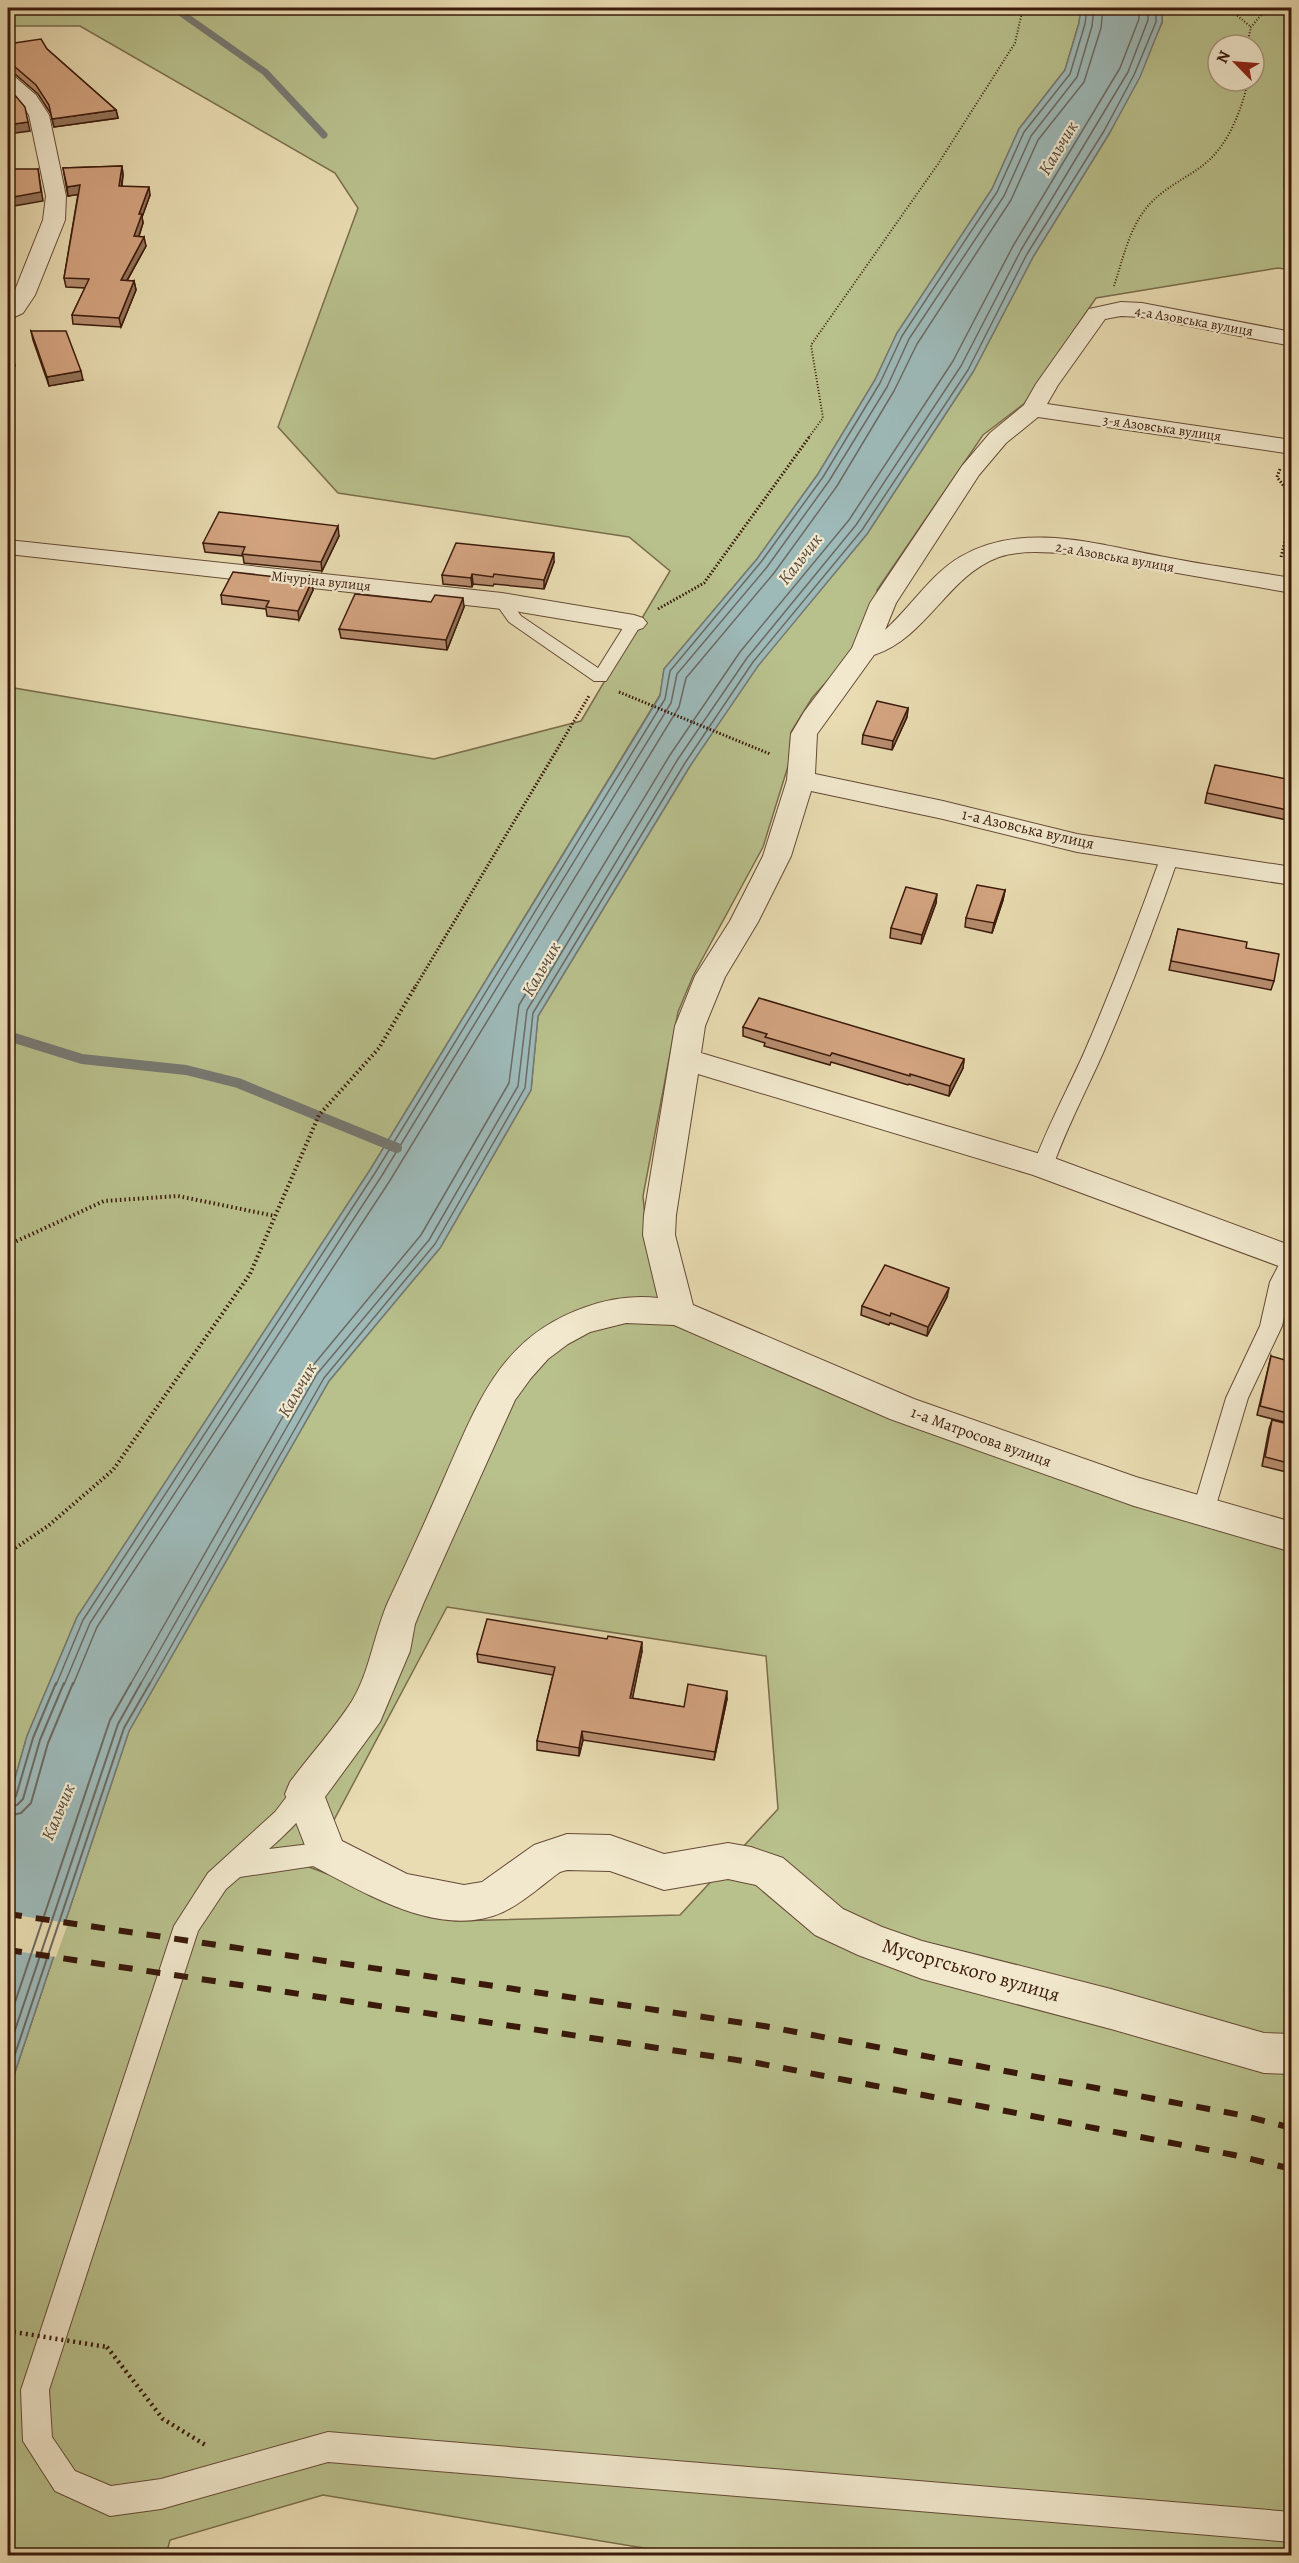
<svg xmlns="http://www.w3.org/2000/svg" width="1299" height="2563" font-family="Alegreya,serif">
<style>
.green{fill:#b8c08c;stroke:#7a6d4c;stroke-width:1.5;fill-rule:evenodd}
.water{fill:#9db9b8;stroke:#767973;stroke-width:1.5}
.pier{fill:#e9dcb2}
.lines{fill:none;stroke-linecap:round;stroke-linejoin:round}
.shore-far1{stroke:#6c6a62;stroke-width:1.5}
.shore{stroke:#6c6a62;stroke-width:2}
.stream-far1{stroke:#767973;stroke-width:7}
.stream{stroke:#767973;stroke-width:10}
.lane-casing{stroke:#664a35;stroke-width:2}
.street-casing{stroke:#664a35;stroke-width:2}
.path-far3{stroke:#3b1a0b;stroke-width:2;stroke-dasharray:1 2;stroke-linecap:butt}
.path-far2{stroke:#3b1a0b;stroke-width:3;stroke-dasharray:1.5 2;stroke-linecap:butt}
.path-far1{stroke:#3b1a0b;stroke-width:4;stroke-dasharray:1.5 3;stroke-linecap:butt}
.path{stroke:#3b1a0b;stroke-width:4.5;stroke-dasharray:2 4;stroke-linecap:butt}
.lane{fill:#f1e8cd;fill-rule:evenodd}
.street{fill:#f1e8cd;fill-rule:evenodd}
.rail{stroke:#3b1a0b;stroke-width:6;stroke-dasharray:14 14;stroke-linecap:butt}
.path-bridge{stroke:#3b1a0b;stroke-width:4.5;stroke-dasharray:2 4;stroke-linecap:butt}
.wall{fill:#b68d6f;stroke:#3b1a0b;stroke-width:1.5}
.shaded-wall{fill:#94735a;stroke:#3b1a0b;stroke-width:1.5}
.building{fill:#d4a481;stroke:#3b1a0b;stroke-width:1.5}
.labels{text-anchor:middle;dominant-baseline:central;stroke-width:4.5;stroke-linejoin:round;paint-order:stroke}
.far-street-label{font-size:14px;fill:#3b1a0b;stroke:#f1e8cd}
.street-label{font-size:16px;fill:#3b1a0b;stroke:#f1e8cd}
.water-label{font-size:18px;font-style:italic;fill:#584a3f;stroke:#f1e8cd}
.near-street-label{font-size:20px;fill:#3b1a0b;stroke:#f1e8cd}
</style>
<rect width="100%" height="100%" fill="#e9dcb2"/>
<filter id="stains"><feTurbulence type="fractalNoise" baseFrequency=".00333" numOctaves="4"/><feColorMatrix values="0 0 0 0 .2 0 0 0 0 .09 0 0 0 0 .02 0 0 0 .5 -.17"/></filter>
<radialGradient id="worn" r=".72"><stop offset=".6" stop-color="#630" stop-opacity="0"/><stop offset="1" stop-color="#630" stop-opacity=".3"/></radialGradient>
<g class="green">
<polygon points="8,8 1081,8 1079,23 1065,70 1019,129 992,189 897,333 875,380 818,474 757,559 664,669 660,695 370,1170 77,1617 27,1736 8,1803 8,687 434,759 581,721 670,571 629,537 338,493 278,427 358,208 335,173 80,26 8,26"/>
<path d="M1162 8H1291V31L1288 32 1284 187 1291 194V270L1278 268 1096 298 1025 403 983 435 877 590 878 624 812 698 791 732 789 763 763 847 693 976 678 1012 643 1196 646 1229 682 1310 1059 1467 1291 1542V2555H686L323 2495 170 2540 166 2555 8 2556V2093L129 1731 329 1381 440 1248 531 1090 538 1016 690 766 757 666 867 534 973 372 1033 257 1109 134 1162 23ZM1218 45H1254V81H1218ZM447 1607 766 1656 778 1809 680 1915 455 1921 309 1867Z"/>
</g>
<polygon class="water" points="1081,8 1162,8 1162,22 1140,77 1109,134 1033,257 973,372 867,534 758,666 690,766 538,1016 531,1090 440,1248 329,1381 129,1731 8,2093 8,1803 27,1736 77,1617 370,1170 660,696 664,669 757,559 818,474 875,380 897,333 992,189 1019,129 1065,70 1079,23"/>
<polygon class="pier" points="8,1914 68,1923 56,1957 8,1950"/>
<g class="lines">
<g class="shore-far1">
<polyline points="56,1685 83,1620 375,1173 665,699 670,671 761,562 823,477 880,383 902,336 997,192 1024,132 1070,74 1085,24 1087,8"/>
<polyline points="64,1685 90,1623 381,1177 671,703 677,674 767,567 829,481 887,387 909,339 1004,196 1031,136 1077,77 1092,26 1094,8"/>
<polyline points="73,1685 97,1627 389,1182 679,707 686,678 774,573 837,486 894,391 917,344 1011,200 1038,140 1084,82 1101,28 1103,8"/>
<polyline points="130,1685 310,1369 421,1235 509,1083 519,1005 670,755 740,652 849,520 953,361 1013,246 1120,68 1139,19 1139,8"/>
<polyline points="140,1685 317,1374 429,1240 518,1086 527,1010 678,759 747,658 856,525 961,366 1021,250 1128,72 1148,20 1148,8"/>
<polyline points="149,1685 324,1378 435,1244 525,1088 533,1013 685,763 753,662 862,530 968,370 1027,254 1104,131 1134,75 1156,22 1156,8"/>
</g>
<g class="shore">
<polyline points="8,1800 16,1796 33,1738 56,1683"/>
<polyline points="8,1807 17,1805 23,1799 40,1740 64,1683"/>
<polyline points="8,1816 21,1813 31,1803 48,1743 73,1683"/>
<polyline points="8,2023 110,1720 131,1683"/>
<polyline points="8,2051 118,1724 141,1683"/>
<polyline points="8,2075 124,1728 150,1683"/>
</g>
<polyline class="stream-far1" points="174,8 265,72 324,135"/>
<polyline class="stream" points="8,1036 82,1059 186,1070 238,1083 397,1148"/>
<g class="lane-casing">
<g id="lane">
<polygon points="502,596 508,598 521,616 598,668 628,620 640,620 642,623 606,681 594,681 509,622 494,601"/>
<path d="M1170 850 1176 852 1179 856C1156 923 1131 988 1103 1053 1086 1091 1067 1127 1053 1166L1050 1171 1043 1173 1036 1171 1033 1166C1047 1127 1067 1091 1084 1053 1112 988 1137 923 1161 856L1164 852Z"/>
<polygon points="1292,1251 1292,1282 1282,1326 1248,1398 1214,1512 1211,1519 1203,1521 1195,1519 1192,1512 1226,1398 1260,1326 1270,1282 1285,1253"/>
<path d="M304 1783 313 1786 316 1794C306 1816 287 1833 269 1849L327 1842 336 1845 340 1853 336 1861 327 1864 240 1877 226 1889 198 1931 49 2390 52 2437 75 2471 111 2486 161 2479 328 2432 1292 2512V2542L328 2462 161 2509 110 2516 55 2491 23 2441 21 2390 174 1926 208 1873 275 1812 295 1786Z"/>
</g>
</g>
<g class="street-casing">
<g id="street">
<polygon points="8,75 15,77 36,95 49,115 66,196 65,220 35,295 23,313 8,320 8,303 13,295 43,220 46,196 29,115 21,103 8,91"/>
<path d="M1121 302 1142 303 1292 332V346L1142 317 1121 316 1105 319 1058 385 1047 404 1292 440V454L1038 417 1006 443 979 475 896 603 885 630C911 607 931 574 960 557 1025 519 1102 546 1170 558 1210 566 1251 571 1292 578V593L1068 554C1046 552 1021 550 999 557 947 576 928 637 874 655L817 734 815 774 943 801 1077 834 1292 867V885L1077 852 943 819 811 791 791 856 758 922 725 977 705 1026 701 1053 1054 1158 1292 1246V1271L1033 1175 698 1074 676 1215 675 1235 693 1305 914 1399 1136 1477 1292 1522V1552L1134 1506 890 1419 674 1325 626 1323 590 1332 568 1344 548 1359 531 1378 515 1400 424 1602 415 1624 410 1651 380 1722 325 1797 342 1841 407 1874 464 1885 482 1882 534 1845 567 1834 610 1835 664 1854 728 1843 751 1847 783 1858 843 1909 882 1927 922 1941 1111 1989 1264 2033 1292 2034V2074L1264 2073 1111 2029 922 1979 858 1955 815 1935 756 1885 728 1879 664 1890 610 1871 567 1870 560 1872C542 1885 523 1903 503 1912 441 1940 367 1894 313 1866L285 1794 290 1782C310 1755 334 1729 352 1701 370 1671 374 1634 388 1602 407 1562 425 1522 443 1481 477 1405 499 1337 586 1307 608 1299 634 1295 658 1298L643 1235 644 1215 675 1026 695 976 730 921 763 856 787 780 791 734 804 712 852 648 870 603 962 466 990 433 1024 405 1036 384 1089 309Z"/>
<polygon points="8,540 502,593 634,615 643,618 647,623 643,628 634,631 502,609 8,554"/>
</g>
</g>
<g class="path-far3">
<polyline points="1228,8 1251,27"/>
<polyline points="8,14 31,8"/>
<polyline points="1247,45 1251,27 1267,8"/>
<path d="M1114 286C1123 259 1129 228 1148 206 1164 187 1188 178 1207 162 1229 143 1242 109 1248 81"/>
<polyline points="809,437 823,418 811,345 938,164 1015,43 1023,8"/>
</g>
<g class="path-far2">
<polyline points="1280,469 1277,477 1292,497"/>
<polyline points="1281,557 1292,514"/>
<polyline points="658,609 704,583 810,436"/>
<polyline points="619,692 770,754"/>
<polyline points="414,989 589,696"/>
</g>
<g class="path-far1">
<polyline points="8,1245 104,1201 178,1196 275,1216"/>
<polyline points="8,1553 48,1526 113,1470 250,1274 319,1115 379,1048 415,987"/>
</g>
<polyline class="path" points="107,2347 163,2419 207,2446"/>
<use href="#lane" class="lane"/>
<use href="#street" class="street"/>
<g class="rail">
<polyline points="8,1914 764,2026 1241,2115 1292,2128"/>
<polyline points="8,1950 757,2063 1234,2155 1292,2169"/>
</g>
<polyline class="path-bridge" points="8,2331 107,2347"/>
</g>
<g class="wall">
<polygon points="1290,23 1292,23 1292,149 1285,149 1288,31"/>
<polygon points="8,44 47,49 116,110 118,118 54,127 51,114 38,94 16,75 9,73 8,74"/>
<polygon points="122,166 123,175 122,186 150,195 142,217 143,223 139,236 146,246 127,281 134,281 136,290 121,327 73,324 72,315 85,288 66,287 64,278 78,194 68,196 63,168"/>
<polygon points="31,331 83,380 49,386 33,340"/>
<polygon points="8,339 13,357 15,366 8,366"/>
<polygon points="339,536 322,571 244,563 243,556 205,552 203,543"/>
<polygon points="554,562 544,589 494,584 493,586 473,584 472,587 443,584 442,575"/>
<polygon points="313,590 299,620 267,616 266,609 222,604 221,595"/>
<polygon points="464,607 447,650 341,638 339,629"/>
<polygon points="908,708 907,717 892,750 862,744 863,735"/>
<polygon points="1292,780 1292,821 1205,803 1207,793"/>
<polygon points="1005,890 1003,900 992,933 965,927 966,918"/>
<polygon points="936,903 921,944 890,938 891,928"/>
<polygon points="1178,929 1246,948 1274,981 1271,990 1169,970"/>
<polygon points="743,1027 964,1059 963,1068 949,1096 909,1084 908,1085 831,1062 830,1065 764,1046 765,1043 743,1036"/>
<polygon points="947,1297 927,1336 890,1323 889,1325 861,1315 862,1306"/>
<polygon points="1271,1356 1287,1413 1284,1422 1257,1415"/>
<polygon points="1272,1420 1292,1425 1292,1469 1290,1473 1262,1466 1269,1429"/>
<polygon points="642,1651 632,1698 684,1707 727,1699 714,1760 583,1740 579,1756 537,1750 537,1741 553,1675 478,1662 477,1654"/>
</g>
<g class="shaded-wall">
<polygon points="116,110 118,118 54,127 52,119"/>
<polygon points="28,122 30,131 8,134 8,125"/>
<polygon points="122,166 123,175 120,195 119,186"/>
<polygon points="38,169 43,201 8,207 8,198"/>
<polygon points="80,185 82,194 68,196 67,187"/>
<polygon points="149,187 150,195 142,217 143,223 136,245 134,236 139,214"/>
<polygon points="144,237 146,246 122,289 121,280"/>
<polygon points="134,281 136,290 121,327 119,318"/>
<polygon points="81,371 83,380 49,386 47,377"/>
<polygon points="338,526 339,536 322,571 321,562"/>
<polygon points="554,553 554,562 544,589 544,580"/>
<polygon points="472,574 473,584 472,587 471,578"/>
<polygon points="312,581 313,590 299,620 298,611"/>
<polygon points="463,598 464,607 447,650 446,640"/>
<polygon points="908,708 907,717 892,750 893,741"/>
<polygon points="1005,890 1003,900 992,933 994,923"/>
<polygon points="937,894 936,903 921,944 922,935"/>
<polygon points="964,1059 963,1068 949,1096 950,1086"/>
<polygon points="949,1288 947,1297 927,1336 928,1327"/>
<polygon points="642,1642 642,1651 631,1706 630,1698"/>
<polygon points="727,1691 727,1699 714,1760 715,1752"/>
<polygon points="582,1731 583,1740 579,1756 579,1748"/>
</g>
<g class="building">
<polygon points="1290,23 1292,23 1292,140 1286,140"/>
<polygon points="41,39 47,49 116,110 52,119 49,105 36,85 15,67 8,65 8,44"/>
<polygon points="8,87 25,107 28,122 8,125"/>
<polygon points="122,166 119,186 149,187 139,214 142,214 134,236 144,237 121,280 134,281 119,318 72,315 89,279 64,278 80,185 67,187 63,168"/>
<polygon points="8,169 38,169 41,192 8,198"/>
<polygon points="31,331 66,331 81,371 47,377"/>
<polygon points="8,339 13,357 8,357"/>
<polygon points="219,512 338,526 321,562 242,554 245,547 203,543"/>
<polygon points="456,543 554,553 544,580 494,574 493,577 472,574 471,578 442,575"/>
<polygon points="233,572 312,581 298,611 266,607 269,601 221,595"/>
<polygon points="355,594 431,602 435,595 463,598 446,640 339,629"/>
<polygon points="877,701 908,708 893,741 863,735"/>
<polygon points="1215,765 1292,780 1292,811 1207,793"/>
<polygon points="977,885 1005,890 994,923 966,918"/>
<polygon points="906,887 937,894 922,935 891,928"/>
<polygon points="1178,929 1247,942 1246,948 1279,954 1274,981 1171,961"/>
<polygon points="759,998 964,1059 950,1086 910,1074 910,1076 832,1053 830,1056 765,1037 767,1034 743,1027"/>
<polygon points="885,1265 949,1288 928,1327 891,1313 890,1316 862,1306"/>
<polygon points="1271,1356 1292,1362 1292,1391 1287,1413 1260,1406"/>
<polygon points="1272,1420 1292,1425 1292,1464 1265,1457"/>
<polygon points="487,1619 607,1639 608,1636 642,1642 630,1698 684,1707 688,1684 727,1691 715,1752 582,1731 579,1748 537,1741 555,1667 477,1654"/>
</g>
<g class="labels">
<g class="far-street-label">
<text transform="translate(1194 321) rotate(10)">4-а Азовська вулиця</text>
<text transform="translate(1162 428) rotate(8)">3-я Азовська вулиця</text>
<text transform="translate(1115 557) rotate(10)">2-а Азовська вулиця</text>
<text transform="translate(321 581) rotate(6)">Мічуріна вулиця</text>
</g>
<g class="street-label">
<text transform="translate(1028 829) rotate(13)">1-а Азовська вулиця</text>
<text transform="translate(981 1437) rotate(20)">1-а Матросова вулиця</text>
</g>
<g class="water-label">
<text transform="translate(1058 148) rotate(-59)">Кальчик</text>
<text transform="translate(800 559) rotate(-52)">Кальчик</text>
<text transform="translate(541 969) rotate(-60)">Кальчик</text>
<text transform="translate(297 1390) rotate(-60)">Кальчик</text>
<text transform="translate(58 1812) rotate(-67)">Кальчик</text>
</g>
<g class="near-street-label">
<text transform="translate(971 1970) rotate(16)">Мусоргського вулиця</text>
</g>
</g>
<rect width="1299" height="2563" fill="none" stroke="#e9dcb2" stroke-width="30"/>
<rect x="9" y="9" width="1281" height="2545" fill="none" stroke="#3b1a0b" stroke-width="3"/>
<rect x="15" y="15" width="1269" height="2533" fill="none" stroke="#3b1a0b" stroke-width="1.5"/>
<g transform="translate(1236 63) rotate(295)"><circle r="28" fill="#f1e8cd" stroke="#a8967f" stroke-width="1.5"/>
<path d="M0-4.5L10 22L0 15L-10 22Z" fill="#8f2418"/>
<text y="-9" font-size="16" font-weight="bold" text-anchor="middle" fill="#3b1a0b">N</text>
</g>
<rect width="100%" height="100%" filter="url(#stains)"/>
<rect width="100%" height="100%" fill="url(#worn)"/>
</svg>
